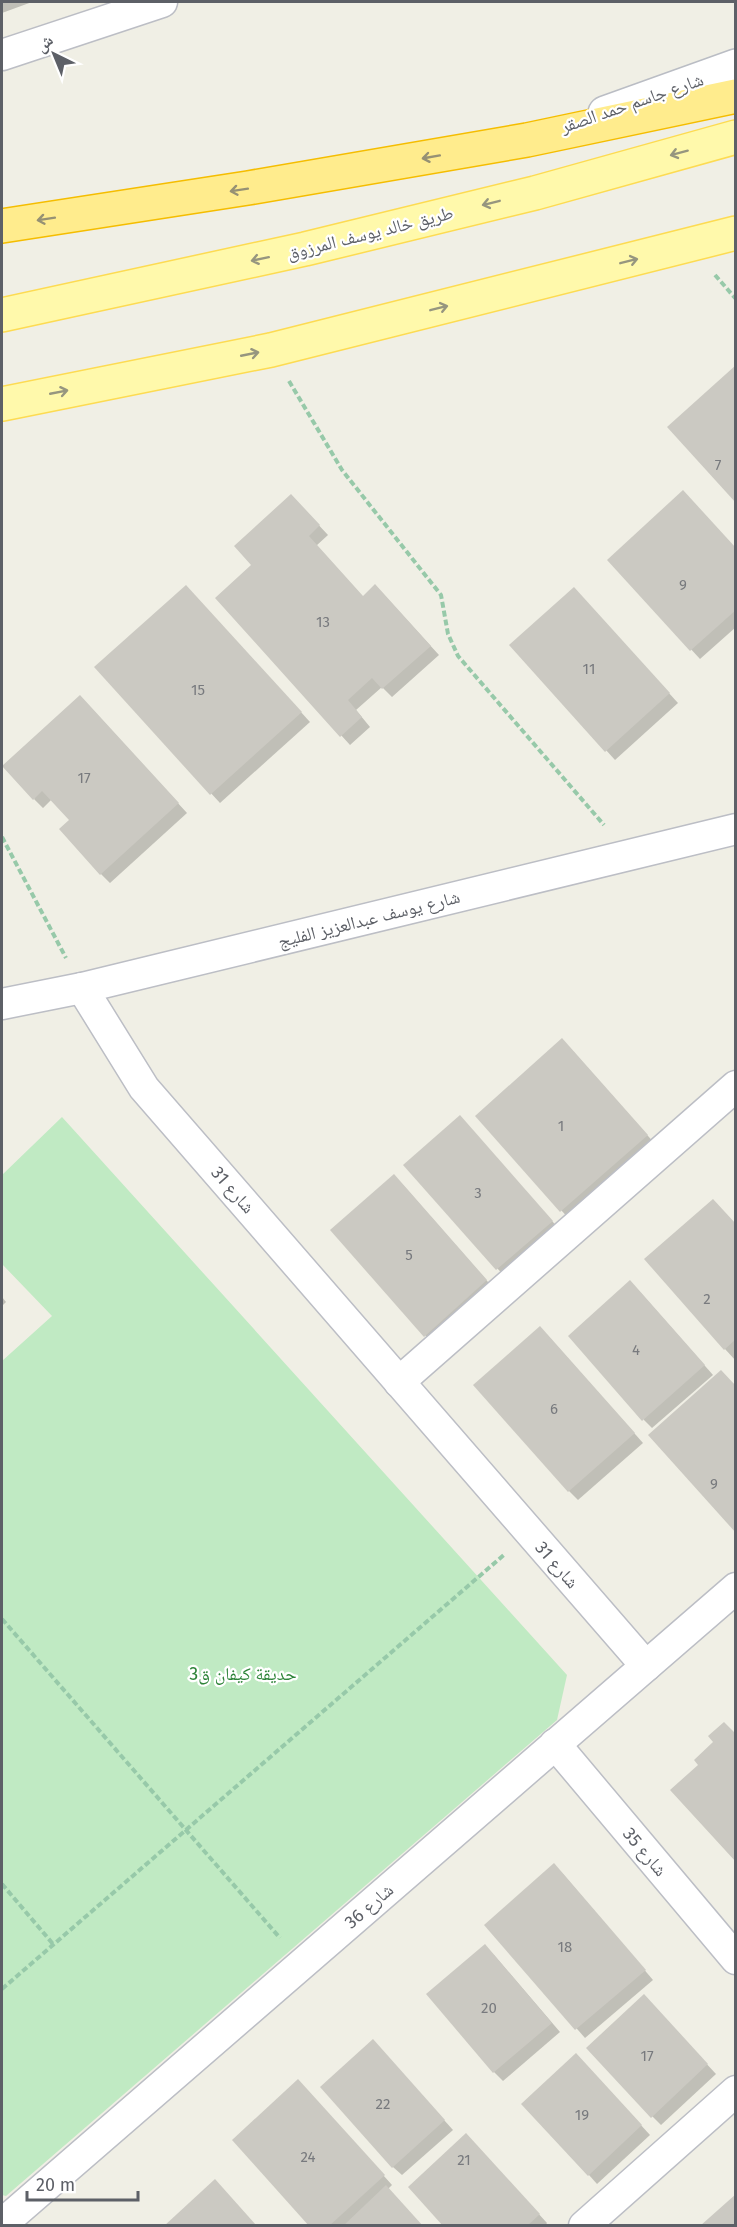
<svg xmlns="http://www.w3.org/2000/svg" width="737" height="2227" font-family="'Fira Sans','Noto Naskh Arabic',sans-serif">
<style>
.green{fill:#c0eac3}
.shadow{fill:#0003}
.building{fill:#cbc9c2}
.lines{fill:none;stroke-linecap:round;stroke-linejoin:round}
.street-casing{stroke:#bcbec5;stroke-width:33}
.secondary-casing{stroke:#babdc4;stroke-width:36}
.primary-casing{stroke:#fddb52;stroke-width:36}
.highway-casing{stroke:#f5bd00;stroke-width:36}
.path{stroke:#97c9a9;stroke-width:4;stroke-dasharray:6 3;stroke-linecap:butt}
.street{stroke:#fff;stroke-width:30}
.secondary{stroke:#fff;stroke-width:33}
.primary{stroke:#fff9ab;stroke-width:33}
.highway{stroke:#ffec8d;stroke-width:33}
.oneway{stroke:#96967f}
.oneway2{stroke:#969174}
.labels{text-anchor:middle;dominant-baseline:central;stroke-width:4.5;stroke-linejoin:round;paint-order:stroke}
.number-label{font-size:15px;fill:#787a7e}
.street-label{font-size:18px;fill:#5d6067;stroke:#fff}
.park-label{font-size:18px;fill:#2e8439;stroke:#fff}
</style>
<rect width="100%" height="100%" fill="#f0efe5"/>
<polygon class="green" points="62,1117 567,1675 557,1720 6,2196 2,2195 2,1361 52,1316 2,1264 2,1175"/>
<g class="shadow">
<polygon points="2,2 32,2 2,13"/>
<polygon points="300,505 328,535 316,546 363,597 384,595 439,655 392,697 382,687 356,710 370,727 350,745 217,598 253,565"/>
<polygon points="736,550 736,627 700,659 609,560"/>
<polygon points="195,596 310,722 220,803 96,668"/>
<polygon points="582,598 678,703 615,760 511,645"/>
<polygon points="89,706 187,813 110,883 101,874 71,820 52,799 43,808 34,799"/>
<polygon points="571,1049 656,1145 570,1220 477,1116"/>
<polygon points="468,1126 560,1230 506,1278 405,1165"/>
<polygon points="403,1185 495,1290 434,1344 425,1335"/>
<polygon points="736,1225 736,1361 725,1349"/>
<polygon points="639,1291 713,1375 652,1428 644,1420"/>
<polygon points="2,1297 6,1302 2,1306"/>
<polygon points="549,1337 643,1443 578,1500 569,1491"/>
<polygon points="563,1874 653,1980 585,2038 486,1925"/>
<polygon points="494,1955 560,2032 503,2081 494,2072"/>
<polygon points="652,2005 716,2074 661,2125 652,2116"/>
<polygon points="381,2050 453,2130 402,2175 393,2167"/>
<polygon points="585,2064 650,2135 597,2184 589,2175"/>
<polygon points="307,2090 392,2185 388,2189 422,2226 311,2226"/>
<polygon points="475,2144 547,2223 545,2226 445,2226"/>
</g>
<g class="building">
<polygon points="736,365 736,503 667,427"/>
<polygon points="683,490 736,548 736,610 690,651 607,560"/>
<polygon points="291,494 320,525 309,536 363,596 375,584 431,646 382,689 372,678 348,700 362,717 340,737 215,598 251,565 234,546"/>
<polygon points="186,585 302,712 210,795 94,667"/>
<polygon points="574,587 670,693 605,752 509,645"/>
<polygon points="80,695 179,803 100,875 59,829 69,820 42,791 33,800 2,766"/>
<polygon points="562,1038 648,1135 560,1212 475,1116"/>
<polygon points="460,1115 553,1221 496,1270 403,1165"/>
<polygon points="394,1174 487,1280 424,1337 330,1230"/>
<polygon points="713,1199 736,1224 736,1339 724,1350 644,1259"/>
<polygon points="630,1280 705,1365 642,1421 568,1336"/>
<polygon points="540,1326 635,1433 568,1492 473,1385"/>
<polygon points="721,1370 736,1386 736,1533 648,1435"/>
<polygon points="724,1722 736,1734 736,1862 670,1790 698,1765 694,1760 713,1742 708,1736"/>
<polygon points="554,1863 646,1970 575,2030 484,1925"/>
<polygon points="485,1944 552,2023 493,2073 426,1994"/>
<polygon points="644,1994 708,2064 651,2118 586,2048"/>
<polygon points="373,2039 445,2120 392,2168 320,2087"/>
<polygon points="576,2053 642,2125 588,2176 521,2104"/>
<polygon points="298,2079 385,2175 329,2226 309,2226 232,2140"/>
<polygon points="466,2133 540,2214 527,2226 443,2226 408,2187"/>
<polygon points="215,2179 257,2226 164,2226"/>
<polygon points="386,2185 423,2226 343,2226"/>
<polygon points="736,2194 736,2226 700,2226"/>
</g>
<g class="lines">
<g class="street-casing">
<g id="street">
<polyline points="2,55 162,2"/>
<polyline points="82,988 144,1088 646,1666"/>
<polyline points="2,1004 82,988 736,829"/>
<polyline points="399,1382 736,1086"/>
<polyline points="555,1744 736,1959"/>
<polyline points="2,2224 736,1588"/>
<polyline points="584,2226 736,2091"/>
</g>
</g>
<g class="secondary-casing">
<polyline id="secondary" points="605,113 736,66"/>
</g>
<g class="primary-casing">
<g id="primary">
<polyline points="2,315 305,249 535,193 736,137"/>
<polyline points="2,404 271,350 736,233"/>
</g>
</g>
<g class="highway-casing">
<polyline id="highway" points="2,226 248,188 527,140 736,96"/>
</g>
<g class="path">
<polyline points="715,275 736,299"/>
<polyline points="289,381 342,470 441,595 448,634 458,656 604,825"/>
<polyline points="2,837 66,958"/>
<polyline points="2,1619 280,1938"/>
<polyline points="2,1884 53,1944"/>
<polyline points="2,1989 505,1554"/>
</g>
<use href="#street" class="street"/>
<use href="#secondary" class="secondary"/>
<use href="#primary" class="primary"/>
<use href="#highway" class="highway"/>
</g>
<defs><path id="oneway-shaft" d="M-6 0H5M1.5-3L5.5 0L1.5 3" fill="none" stroke-width="1.6" stroke-linecap="round" stroke-linejoin="round" transform="scale(1.5)"/></defs>
<g class="oneway">
<use href="#oneway-shaft" transform="translate(679 153) rotate(165)"/>
<use href="#oneway-shaft" transform="translate(491 203) rotate(166)"/>
<use href="#oneway-shaft" transform="translate(260 259) rotate(168)"/>
<use href="#oneway-shaft" transform="translate(629 261) rotate(-14)"/>
<use href="#oneway-shaft" transform="translate(439 308) rotate(-14)"/>
<use href="#oneway-shaft" transform="translate(250 354) rotate(-11)"/>
<use href="#oneway-shaft" transform="translate(59 392) rotate(-11)"/>
</g>
<g class="oneway2">
<use href="#oneway-shaft" transform="translate(431 157) rotate(170)"/>
<use href="#oneway-shaft" transform="translate(239 190) rotate(171)"/>
<use href="#oneway-shaft" transform="translate(46 219) rotate(171)"/>
</g>
<g class="labels">
<g class="number-label">
<text x="718" y="465">7</text>
<text x="683" y="585">9</text>
<text x="323" y="622">13</text>
<text x="589" y="669">11</text>
<text x="198" y="690">15</text>
<text x="84" y="778">17</text>
<text x="561" y="1126">1</text>
<text x="478" y="1193">3</text>
<text x="409" y="1255">5</text>
<text x="707" y="1299">2</text>
<text x="636" y="1350">4</text>
<text x="554" y="1409">6</text>
<text x="714" y="1484">9</text>
<text x="565" y="1947">18</text>
<text x="489" y="2008">20</text>
<text x="647" y="2056">17</text>
<text x="383" y="2104">22</text>
<text x="582" y="2115">19</text>
<text x="308" y="2157">24</text>
<text x="464" y="2160">21</text>
</g>
<g class="street-label">
<text transform="translate(632 103) rotate(-19)">شارع جاسم حمد الصقر</text>
<text transform="translate(370 233) rotate(-14)">طريق خالد يوسف المرزوق</text>
<text transform="translate(369 919) rotate(-14)">شارع يوسف عبدالعزيز الفليج</text>
<text transform="translate(233 1190) rotate(49)">شارع 31</text>
<text transform="translate(557 1565) rotate(49)">شارع 31</text>
<text transform="translate(645 1852) rotate(50)">شارع 35</text>
<text transform="translate(369 1906) rotate(-41)">شارع 36</text>
</g>
<g class="park-label">
<text x="243" y="1674">حديقة كيفان ق3</text>
</g>
</g>
<rect width="737" height="2227" fill="none" stroke="#5d6067" stroke-width="6"/>
<g transform="translate(54 54) rotate(317)" stroke="#ffffff" stroke-width="4.5" paint-order="stroke">
<path d="M0-4.5L10 22L0 15L-10 22Z" fill="#5d6067"/>
<text y="-9" font-size="16" font-weight="bold" text-anchor="middle" fill="#5d6067">ش</text>
</g>
<path d="M27 2191v9h111v-9" fill="none" stroke="#5d6067" stroke-width="3"/>
<text x="36" y="2191" font-size="18" fill="#5d6067" stroke="#ffffff" stroke-width="4.5" paint-order="stroke">20 m</text>
</svg>
